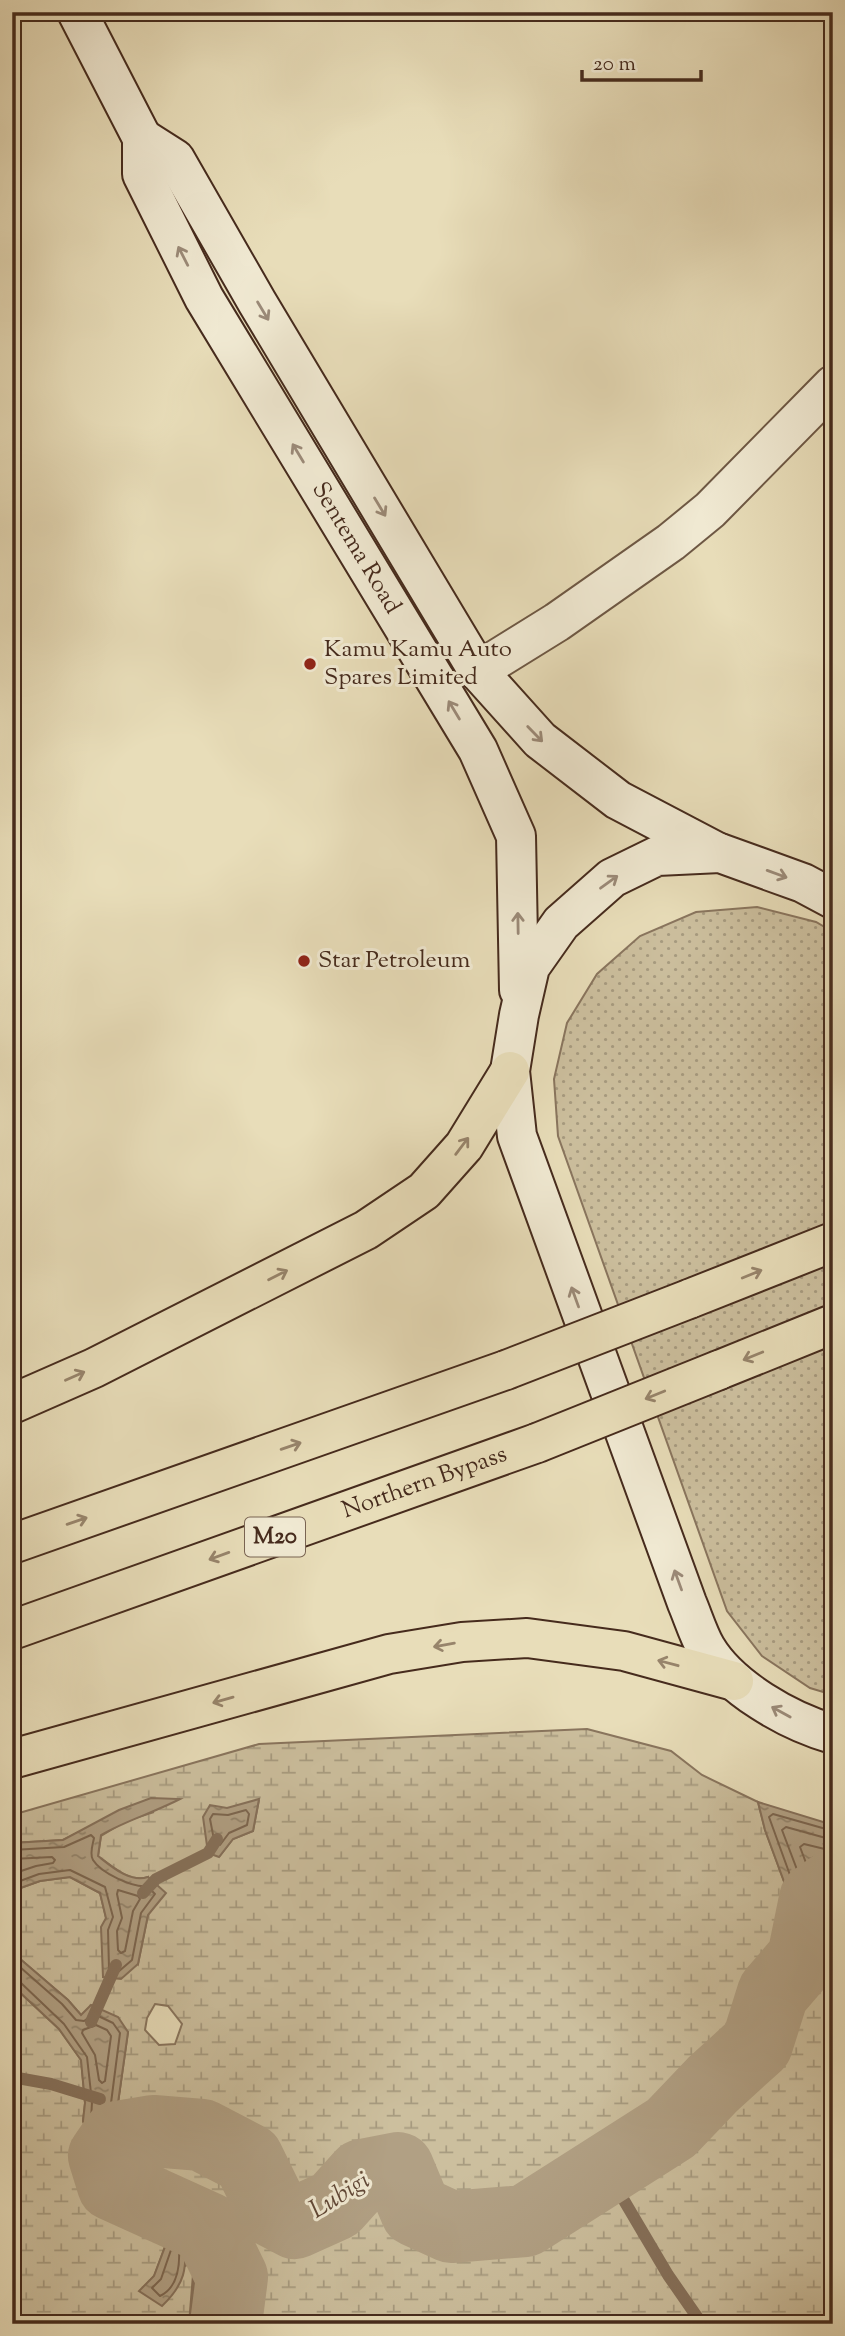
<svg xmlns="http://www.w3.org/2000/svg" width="845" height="2336" font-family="'Sorts Mill Goudy',serif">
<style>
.grass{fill:url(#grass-dots);stroke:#89755e;stroke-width:2}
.wetland{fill:url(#wetland-marsh);stroke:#89755e;stroke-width:2;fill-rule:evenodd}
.water{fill:url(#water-ripples);stroke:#86715b;stroke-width:2}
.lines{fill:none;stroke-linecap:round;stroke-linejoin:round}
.shore{stroke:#7c6650;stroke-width:2}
.stream{stroke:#86715b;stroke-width:12}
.river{stroke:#b1a084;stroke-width:72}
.street-casing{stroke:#6e5844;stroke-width:42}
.secondary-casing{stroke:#462b1d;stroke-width:42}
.highway-casing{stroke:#462b1d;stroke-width:42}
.street{stroke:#f0e9d2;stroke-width:38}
.secondary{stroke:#f0e9d2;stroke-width:38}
.highway{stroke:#e8ddb9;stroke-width:38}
.highway-bridge-casing{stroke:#462b1d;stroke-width:42;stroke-linecap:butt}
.highway-bridge{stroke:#e8ddb9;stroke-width:38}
.oneway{stroke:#9b8a78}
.oneway2{stroke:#97846b}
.poi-dot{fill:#8f2418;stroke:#f0e9d2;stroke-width:2.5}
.labels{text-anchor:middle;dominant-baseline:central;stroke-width:6;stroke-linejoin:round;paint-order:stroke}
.shield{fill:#f0e9d2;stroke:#796453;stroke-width:2}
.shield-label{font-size:23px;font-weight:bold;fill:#462b1d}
.street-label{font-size:24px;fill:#462b1d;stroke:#f0e9d2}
.poi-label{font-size:24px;fill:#462b1d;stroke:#f0e9d2;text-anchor:start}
.water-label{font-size:26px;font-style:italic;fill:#614837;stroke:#f0e9d2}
</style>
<defs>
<pattern id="grass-dots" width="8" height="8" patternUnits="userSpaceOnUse" patternTransform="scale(1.75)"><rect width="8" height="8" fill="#ccbf9e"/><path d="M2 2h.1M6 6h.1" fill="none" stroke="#a79b80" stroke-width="1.8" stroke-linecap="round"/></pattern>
<pattern id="wetland-marsh" width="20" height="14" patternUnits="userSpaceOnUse" patternTransform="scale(1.75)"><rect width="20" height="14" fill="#ccbf9e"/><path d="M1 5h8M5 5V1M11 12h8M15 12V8" fill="none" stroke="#a79b80"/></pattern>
<pattern id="water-ripples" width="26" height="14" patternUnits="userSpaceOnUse" patternTransform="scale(1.75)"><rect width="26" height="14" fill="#b1a084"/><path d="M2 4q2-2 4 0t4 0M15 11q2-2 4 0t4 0" fill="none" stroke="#92836b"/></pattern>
</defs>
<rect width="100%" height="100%" fill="#e8ddb9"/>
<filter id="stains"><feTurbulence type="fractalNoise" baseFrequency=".00286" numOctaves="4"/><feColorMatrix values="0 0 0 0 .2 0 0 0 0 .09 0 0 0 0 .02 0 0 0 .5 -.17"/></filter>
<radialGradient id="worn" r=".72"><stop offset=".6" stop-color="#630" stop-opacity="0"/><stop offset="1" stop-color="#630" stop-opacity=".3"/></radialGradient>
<polygon class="grass" points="757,907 816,922 833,932 833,1695 810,1688 762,1656 727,1611 558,1136 554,1079 567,1023 597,974 640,936 696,912"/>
<g class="wetland">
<path d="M587 1729 671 1751 702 1775 758 1802 765 1830 796 1914 813 1932 816 1912 833 1908V2324H252L259 2291 210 2204 185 2206 145 2182 124 2159 129 2145 118 2103 128 2032 81 2015 68 2000 12 1952V1891L40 1881 70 1877 100 1893 106 1918 138 1964 148 1915V1877C130 1883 113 1867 98 1856L101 1836 126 1821 154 1812 91 1826 63 1840 12 1843V1815L259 1744ZM259 1800 253 1831 233 1839 219 1857ZM155 2004 168 2006 182 2024 175 2044 159 2045 145 2030 147 2018ZM170 2119 241 2129 231 2137 229 2149 231 2170 206 2153 176 2144 153 2131Z"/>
<polygon points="12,1985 59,2029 81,2060 85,2103 83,2121 89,2135 129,2205 159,2226 166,2244 154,2276 140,2291 187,2265 185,2237 194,2235 222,2270 219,2324 12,2324"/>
</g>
<g class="water">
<path d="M151 1798 180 1799C153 1813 127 1820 101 1835L98 1856C112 1867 130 1883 148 1877L166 1893 148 1915 138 1964 121 1979 103 1977 101 1927 106 1918 100 1893 70 1877 40 1881 12 1891V1843L63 1840 119 1810Z"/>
<polygon points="259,1799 253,1831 233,1839 219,1857 208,1853 203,1817 210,1805 227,1808"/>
<polygon points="758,1802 833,1825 833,1908 816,1912 813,1933 796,1914 765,1830"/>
<path d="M12 1952 68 2000 81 2015 91 2005 118 2017 128 2032 118 2103 129 2145 124 2159 145 2182 184 2206 210 2204 244 2223 256 2248 259 2291 252 2324H219L222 2270 194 2235 185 2238C187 2269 185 2284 162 2306L139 2291 154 2276 166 2244 159 2226 129 2205 101 2175 83 2121 85 2103 81 2060 59 2029 12 1985Z"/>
<polygon points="170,2119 242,2129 231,2137 229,2149 232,2171 206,2153 176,2144 153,2131"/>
</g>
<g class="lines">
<g class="shore">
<polygon points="246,1810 249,1814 247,1825 229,1833 220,1845 215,1845 210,1819 213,1814 228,1815"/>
<polyline points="833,1831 773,1814 769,1817 803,1911 807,1913 815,1906 833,1902"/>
<polyline points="833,1840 786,1827 782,1830 807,1896 810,1898 833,1893"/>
<path d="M12 1850 64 1847 91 1835 94 1838C93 1844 89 1854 93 1860 101 1873 133 1888 147 1886L155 1894 141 1913 132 1960 118 1972 109 1968 108 1930 113 1917 105 1887 70 1870 39 1874 12 1884"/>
<polyline points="833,1851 804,1844 800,1847 814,1884 833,1883"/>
<polyline points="12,1859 52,1857 55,1860 53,1863 36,1866 12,1874"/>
<polygon points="118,1890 138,1896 140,1899 133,1911 125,1951 121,1953 118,1950 117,1931 122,1918 117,1894"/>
<polyline points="12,1960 62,2004 76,2020 84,2021 94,2014 113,2023 120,2033 111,2103 121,2144 118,2162 140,2188 181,2212 209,2212 239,2229 249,2251 252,2290 246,2324"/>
<polyline points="12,1980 20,1982 64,2024 87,2057 92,2102 91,2120 107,2172 133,2200 164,2221 173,2240 177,2240 183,2231 197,2229 228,2266 226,2324"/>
<polygon points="96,2025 107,2030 111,2036 105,2081 102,2083 99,2080 95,2055 82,2033 83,2030"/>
<path d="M174 2127 222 2134 224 2137 221 2150 217 2152C202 2142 184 2143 170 2132V2128Z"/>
<path d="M215 2225C229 2233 244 2244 239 2262L235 2261 210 2230 211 2226Z"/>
<path d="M176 2245 179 2248C180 2266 177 2288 160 2296L152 2288 161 2279 172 2247Z"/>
</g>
<g class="stream">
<polyline points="143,1893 156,1879 208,1853 217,1839"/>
<polyline points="91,2022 116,1965"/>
<polyline points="12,2077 51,2084 100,2099"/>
<polyline points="612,2165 619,2192 668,2275 702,2324"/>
<polyline points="194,2324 198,2275 195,2223"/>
</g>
<polyline class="river" points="226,2324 232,2277 208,2228 113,2185 104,2156 117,2137 153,2131 202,2135 248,2159 274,2212 295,2223 335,2205 362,2175 398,2168 416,2211 451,2227 525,2221 671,2128 713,2084 757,2044 773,1993 803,1958 815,1899 833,1886"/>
<g class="street-casing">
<polyline id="street" points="478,671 557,622 671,542 710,510 833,385"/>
</g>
<g class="secondary-casing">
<g id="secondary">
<path id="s1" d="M77 12 142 138V174L204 298 478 750 516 836 519 990"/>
<polyline points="142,138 175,159 257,302 478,671 540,740 618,800 719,853"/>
<path d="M833 899 803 883 720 853 657 856 612 878 561 923 530 967 519 1015 510 1071 517 1136 687 1603C693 1617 698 1634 706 1648 730 1688 788 1721 833 1734"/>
</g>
</g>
<g class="highway-casing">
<g id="highway">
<polyline points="689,1299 833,1242"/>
<polyline points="719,1370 833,1324"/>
<polyline points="12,1404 94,1368 366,1230 424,1191 464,1146 510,1071"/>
<polyline points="12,1544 506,1370"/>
<path id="s2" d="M12 1630 537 1443"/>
<polyline points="12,1759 389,1654 462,1642 527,1638 624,1651 734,1681"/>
</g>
</g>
<use href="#street" class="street"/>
<use href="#secondary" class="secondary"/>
<use href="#highway" class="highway"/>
<g class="highway-bridge-casing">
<g id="highway-bridge">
<polyline points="506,1370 689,1299"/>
<polyline points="537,1443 719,1370"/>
</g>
</g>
<use href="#highway-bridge" class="highway-bridge"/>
</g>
<defs><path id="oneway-shaft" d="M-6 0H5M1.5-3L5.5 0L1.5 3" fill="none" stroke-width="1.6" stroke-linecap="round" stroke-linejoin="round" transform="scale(1.75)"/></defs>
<g class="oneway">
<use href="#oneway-shaft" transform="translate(183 256) rotate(-117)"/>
<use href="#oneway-shaft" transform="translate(263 311) rotate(59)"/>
<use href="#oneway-shaft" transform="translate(298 453) rotate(-121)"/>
<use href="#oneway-shaft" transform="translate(380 507) rotate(59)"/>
<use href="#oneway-shaft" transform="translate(454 710) rotate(-121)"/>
<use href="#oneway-shaft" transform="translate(535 734) rotate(46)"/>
<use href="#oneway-shaft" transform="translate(777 874) rotate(20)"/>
<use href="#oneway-shaft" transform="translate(609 882) rotate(-36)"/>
<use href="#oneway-shaft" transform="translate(518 923) rotate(-91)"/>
<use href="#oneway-shaft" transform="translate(575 1297) rotate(-110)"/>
<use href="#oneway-shaft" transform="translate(678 1580) rotate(-110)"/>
<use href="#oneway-shaft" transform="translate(781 1712) rotate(-151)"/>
</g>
<g class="oneway2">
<use href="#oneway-shaft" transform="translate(462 1146) rotate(-53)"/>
<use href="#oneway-shaft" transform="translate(752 1274) rotate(-22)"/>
<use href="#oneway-shaft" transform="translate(278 1275) rotate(-27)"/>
<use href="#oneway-shaft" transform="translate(753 1356) rotate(158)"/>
<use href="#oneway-shaft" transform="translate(75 1376) rotate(-24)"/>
<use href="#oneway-shaft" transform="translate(655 1395) rotate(158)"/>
<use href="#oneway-shaft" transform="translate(291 1446) rotate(-19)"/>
<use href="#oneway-shaft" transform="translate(77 1521) rotate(-19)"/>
<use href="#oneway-shaft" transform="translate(219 1556) rotate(160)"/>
<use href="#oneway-shaft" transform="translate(444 1645) rotate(170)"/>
<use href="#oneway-shaft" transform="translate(668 1663) rotate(-165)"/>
<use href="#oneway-shaft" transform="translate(223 1700) rotate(164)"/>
</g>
<g class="poi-dot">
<circle cx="310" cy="664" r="7"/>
<circle cx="304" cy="961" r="7"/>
</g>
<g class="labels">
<rect class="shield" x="245" y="1517.5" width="60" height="39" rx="5"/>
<g class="shield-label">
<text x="275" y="1537">M20</text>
</g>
<g class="street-label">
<text stroke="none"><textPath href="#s1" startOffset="609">Sentema Road</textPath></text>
<text stroke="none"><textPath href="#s2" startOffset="438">Northern Bypass</textPath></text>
</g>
<g class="poi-label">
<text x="324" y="650">Kamu Kamu Auto<tspan x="324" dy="28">Spares Limited</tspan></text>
<text x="318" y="961">Star Petroleum</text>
</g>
<g class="water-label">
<text transform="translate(340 2196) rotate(-32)">Lubigi</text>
</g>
</g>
<rect width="845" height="2336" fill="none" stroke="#e8ddb9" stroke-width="42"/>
<rect x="14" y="14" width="817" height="2308" fill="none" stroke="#462b1d" stroke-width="3.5"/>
<rect x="21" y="21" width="803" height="2294" fill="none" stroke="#462b1d" stroke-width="2"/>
<path d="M582 70v10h119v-10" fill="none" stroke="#462b1d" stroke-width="3.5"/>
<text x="593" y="70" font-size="21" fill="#462b1d" stroke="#f0e9d2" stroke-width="5" paint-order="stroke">20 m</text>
<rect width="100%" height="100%" filter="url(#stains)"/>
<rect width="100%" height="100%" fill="url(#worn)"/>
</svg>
